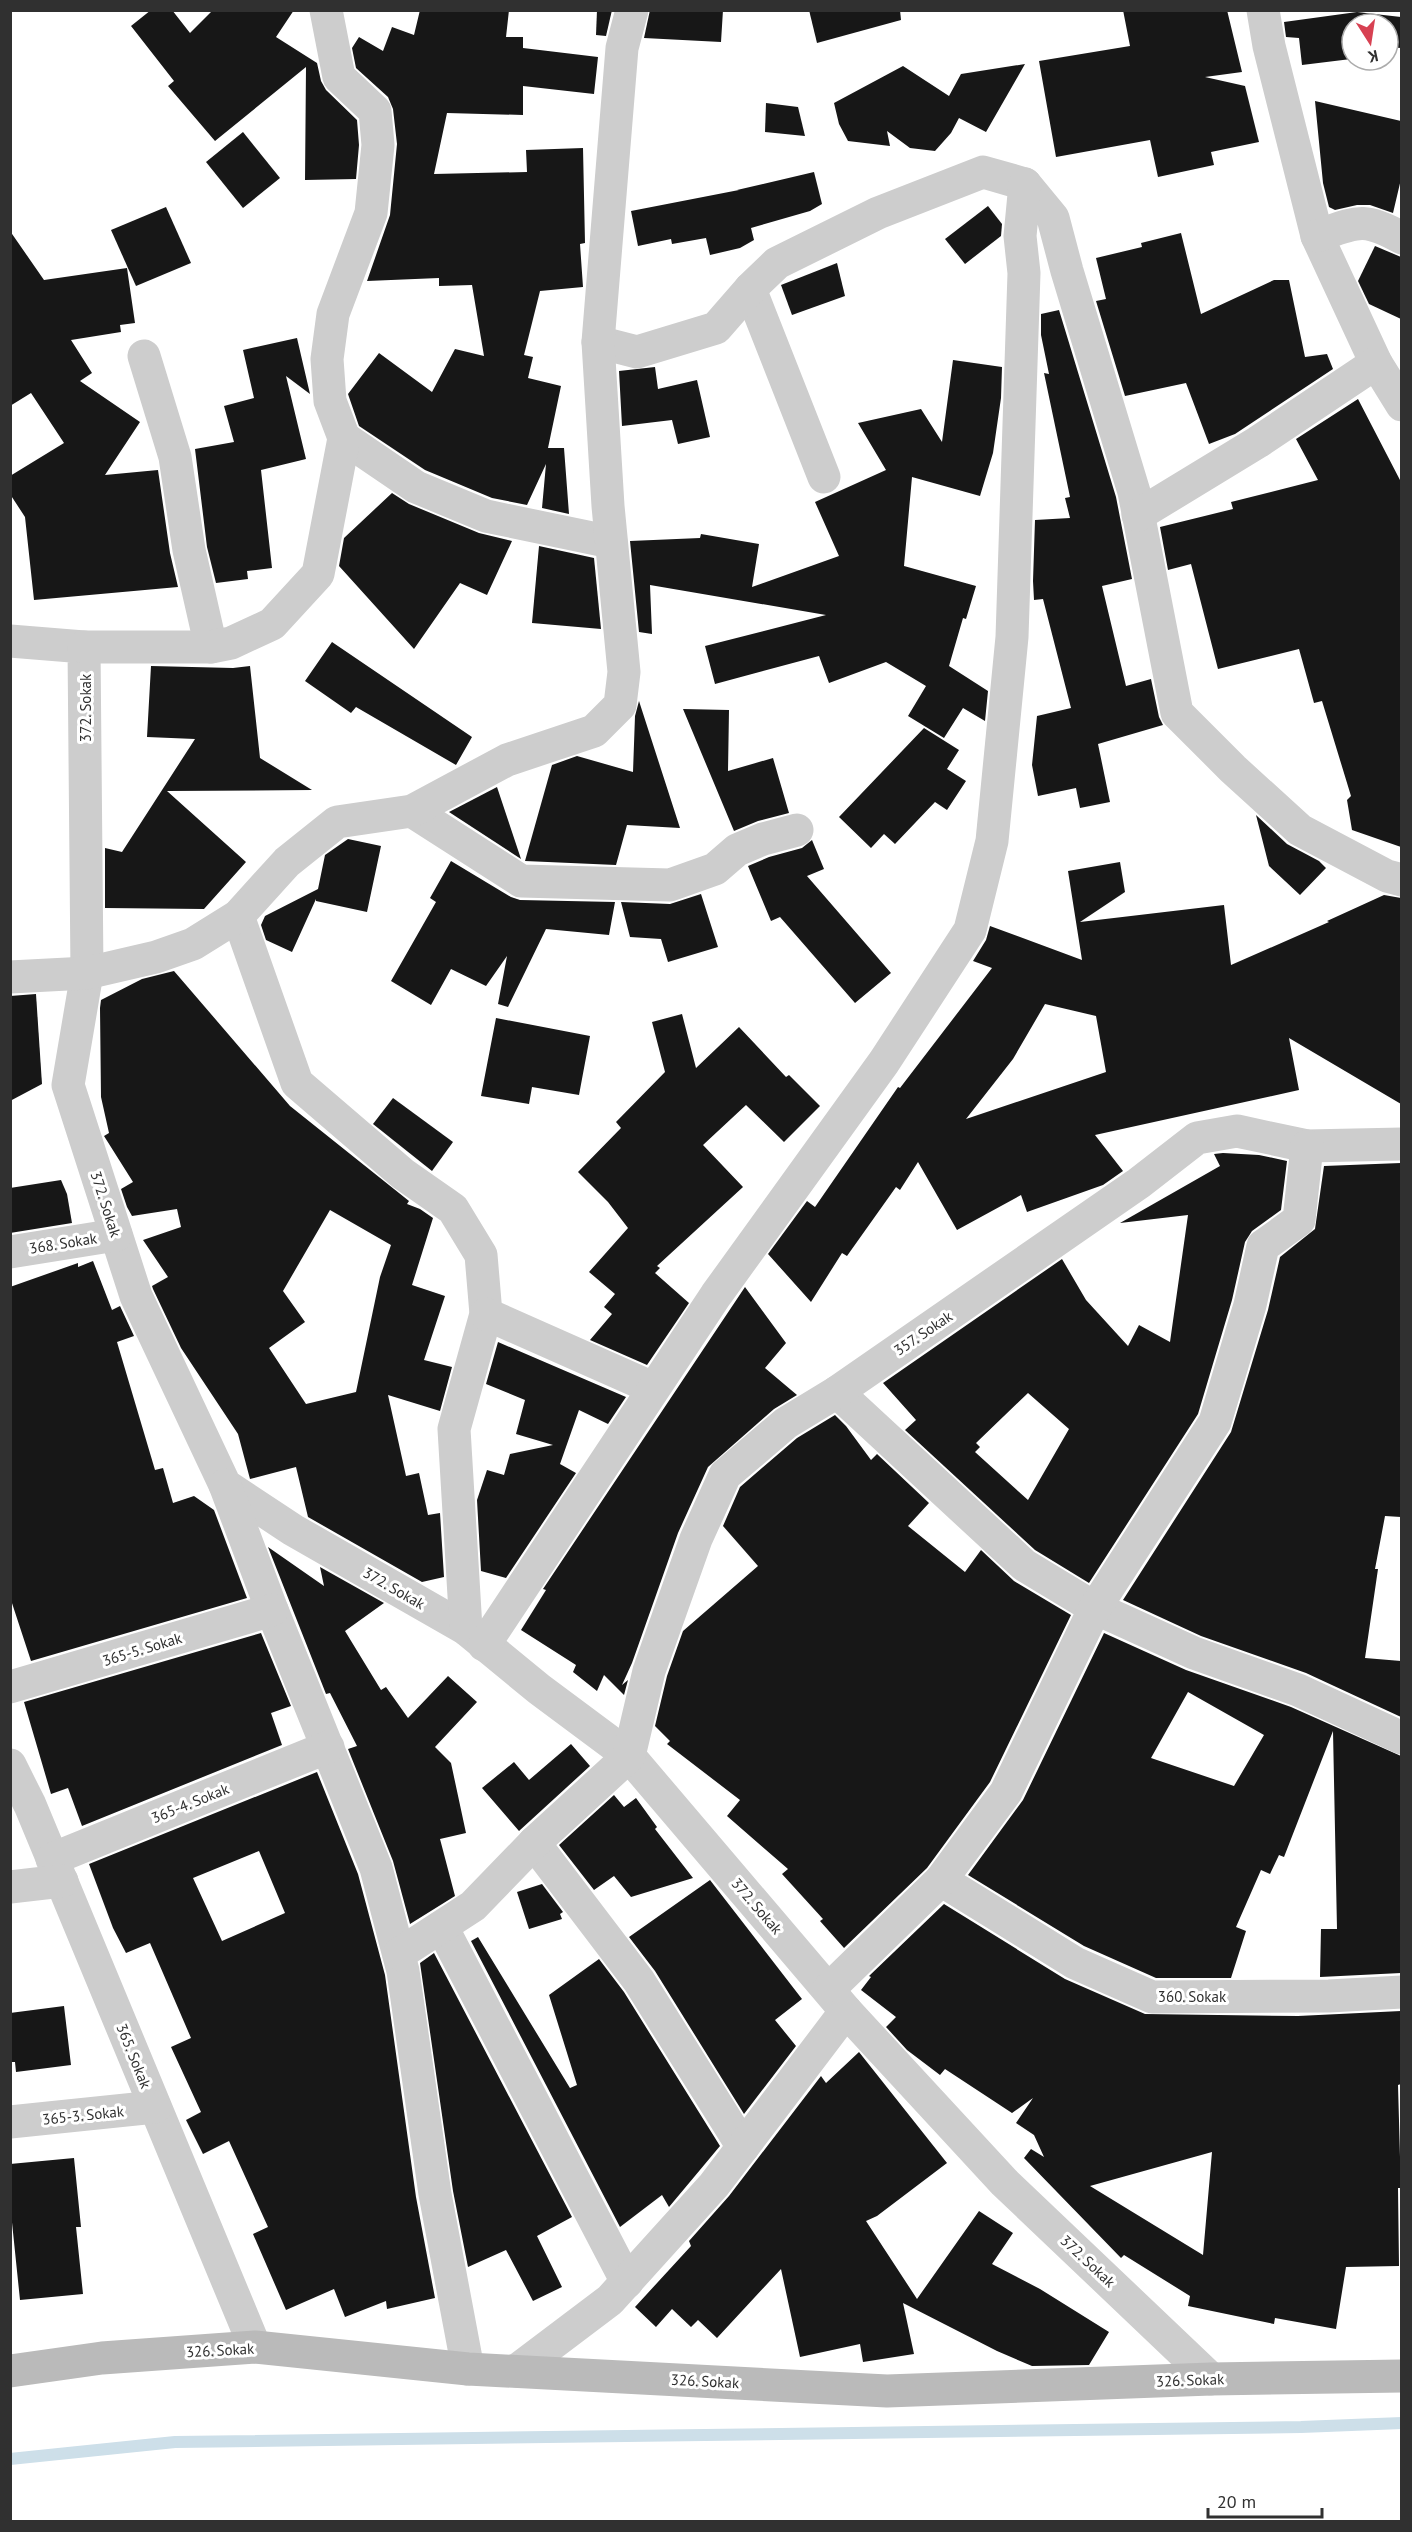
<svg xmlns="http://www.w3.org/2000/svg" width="1412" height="2532" font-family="'PT Sans',sans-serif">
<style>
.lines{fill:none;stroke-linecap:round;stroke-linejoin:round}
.stream{stroke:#cddfe9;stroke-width:12}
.building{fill:#171717;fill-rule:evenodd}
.street{stroke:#cdcdcd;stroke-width:33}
.secondary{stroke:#bababa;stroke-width:33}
.labels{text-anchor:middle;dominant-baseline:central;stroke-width:6;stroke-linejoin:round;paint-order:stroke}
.street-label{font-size:15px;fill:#303030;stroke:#fff}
</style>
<rect width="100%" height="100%" fill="#fff"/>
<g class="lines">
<polyline class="stream" points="10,2459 175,2442 1301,2427 1402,2423"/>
</g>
<g class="building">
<polygon points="151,10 172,10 190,33 213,10 294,10 276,37 317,63 321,81 326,90 357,120 359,145 356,179 305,180 306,67 215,141 168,86 174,81 131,26"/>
<polygon points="420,10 509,10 506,37 523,37 523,48 598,57 594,94 523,86 523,115 447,113 434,174 527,172 526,150 583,148 585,243 580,244 583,287 540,291 524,355 533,357 528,378 561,386 548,448 564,448 569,514 542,508 546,464 527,505 492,498 425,470 359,426 349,397 348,394 379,353 432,392 455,349 484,356 472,285 439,286 439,278 367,281 390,215 397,144 393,109 388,97 356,68 352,48 359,37 383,51 392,27 414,35"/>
<polygon points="597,10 612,10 606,36 596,35"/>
<polygon points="650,10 723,10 721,42 644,38"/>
<polygon points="809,10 900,10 901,20 817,43"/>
<polygon points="1123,10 1227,10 1242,72 1205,77 1245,86 1259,142 1211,152 1214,165 1158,177 1150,140 1056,157 1039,61 1130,46"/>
<polygon points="1357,12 1401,17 1401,48 1388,47 1388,24 1352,24 1352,43 1348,43 1351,59 1302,65 1299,38 1286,37 1284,22"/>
<polygon points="1025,64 986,132 959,118 951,133 935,151 910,148 887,131 890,146 848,141 839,124 834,103 903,66 949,96 961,74"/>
<polygon points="1315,101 1401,121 1401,179 1393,213 1370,205 1357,205 1335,210 1329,207 1323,183"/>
<polygon points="766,103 798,107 805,136 765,132"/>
<polygon points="243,132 280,178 243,208 206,162"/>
<polygon points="814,172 822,204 810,211 751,228 754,240 740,248 710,255 706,238 672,244 671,239 638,246 631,211 739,190 737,190"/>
<polygon points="988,206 1002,224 1001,236 965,264 945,239"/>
<polygon points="166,207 191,263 136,286 111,230"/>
<polygon points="10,231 44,280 127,268 135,323 120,325 121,332 71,340 92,373 80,381 140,422 105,475 158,470 170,553 178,587 34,600 25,517 10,494 10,476 64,443 31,393 10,406"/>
<polygon points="1181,233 1201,314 1274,280 1289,280 1305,357 1327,354 1333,369 1235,434 1209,444 1186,383 1125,396 1096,301 1106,299 1096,258 1142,247 1141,243"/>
<polygon points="1375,246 1401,257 1401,319 1369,304 1358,281"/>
<polygon points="837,263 845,296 792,315 781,285"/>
<polygon points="1059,310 1116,497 1132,579 1102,586 1126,686 1151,679 1159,717 1163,725 1098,744 1110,802 1080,808 1076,788 1038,796 1032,765 1037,716 1071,708 1043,599 1034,600 1033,581 1035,520 1070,518 1065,498 1070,497 1044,373 1049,374 1041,335 1041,314"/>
<polygon points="297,338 310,394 286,376 306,459 261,470 272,568 247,571 248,579 216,583 207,547 195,449 234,442 224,406 254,398 243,350"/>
<polygon points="953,360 1002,367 1001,398 993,453 980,496 912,477 904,566 976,586 966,619 963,618 949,666 988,691 985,721 963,708 944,738 908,716 926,686 886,662 829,683 819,656 715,684 705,646 826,615 650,585 652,634 639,632 630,541 700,538 701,534 759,544 752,587 839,556 815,502 886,470 858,423 921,409 942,442"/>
<polygon points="655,367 658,389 697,380 710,437 678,444 672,420 622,426 619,371"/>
<polygon points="1358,399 1401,482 1401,847 1352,830 1347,800 1351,796 1322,701 1314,703 1299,649 1218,669 1191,564 1168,570 1160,527 1233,509 1231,502 1318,480 1296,439"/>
<polygon points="392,493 409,504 479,533 512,541 487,595 460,583 414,649 339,566 344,538"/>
<polygon points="539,546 594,558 601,629 532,623"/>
<polygon points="332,642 472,737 456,765 356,707 351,713 305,681"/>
<polygon points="151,666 233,668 250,666 260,758 312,790 167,791 246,862 204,909 105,908 105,848 122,852 195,739 147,737"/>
<polygon points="639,701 680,828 627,825 616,865 525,861 552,765 577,756 633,772 635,716"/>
<polygon points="683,709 729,710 728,771 773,758 789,813 758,821 734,831"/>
<polygon points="924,728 959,750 947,769 966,781 947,810 935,802 895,844 884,834 871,848 839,817"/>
<polygon points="497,787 521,859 449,812"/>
<polygon points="1256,815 1287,844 1319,861 1326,868 1300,895 1269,866"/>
<polygon points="348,839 381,846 367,912 316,901 316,899 292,952 266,940 261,925 265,916 318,889 325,855"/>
<polygon points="812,840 824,869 807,876 891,973 855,1003 780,917 771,921 748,866 769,857 802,848"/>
<polygon points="451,861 511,897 520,900 615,902 609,935 546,929 508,1007 498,1004 507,956 486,986 451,969 431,1005 391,981 436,902 430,898"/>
<path d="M1120 862 1125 892 1080 922 1224 905 1231 965 1329 922 1327 921 1384 895 1401 898V1104L1289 1038 1299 1090 1095 1135 1123 1171 1103 1185 1027 1212 1021 1195 957 1230 918 1162 900 1190 896 1187 847 1256 842 1253 811 1302 768 1254 807 1201 815 1207 898 1087 900 1088 992 968 973 961 986 940 990 926 1082 960 1068 871ZM1045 1004 1096 1016 1106 1072 966 1119 1013 1059Z"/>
<polygon points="701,894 718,947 668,962 661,939 630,937 621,902 670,904"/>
<path d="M174 971 290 1106 409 1201 407 1204 420 1209 433 1218 412 1285 445 1296 424 1360 452 1367 440 1411 388 1395 406 1476 419 1473 428 1515 440 1513 444 1577 422 1582 308 1517 296 1467 250 1479 238 1434 181 1348 153 1289 152 1286 168 1277 143 1240 181 1227 177 1209 132 1216 127 1207 121 1189 133 1182 104 1136 109 1133 101 1097 100 1008 101 1000 142 979ZM330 1210 391 1245 380 1277 356 1392 306 1404 269 1348 305 1322 283 1291Z"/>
<polygon points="36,994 42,1084 10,1101 10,996"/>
<polygon points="682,1014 696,1068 739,1027 786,1077 789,1075 820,1106 784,1142 746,1105 703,1145 743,1187 657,1266 660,1268 655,1273 689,1303 647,1365 590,1340 612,1314 604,1307 615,1294 589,1272 628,1228 608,1202 578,1172 621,1128 616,1122 665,1072 652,1022"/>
<polygon points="496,1018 590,1036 579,1095 532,1087 529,1104 481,1096"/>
<polygon points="393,1098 453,1142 432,1171 373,1124"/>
<path d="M1223 1153 1259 1155 1287 1161 1281 1210 1252 1231 1245 1242 1232 1300 1198 1414 1089 1583 1035 1550 905 1430 916 1420 883 1383 1062 1259 1086 1300 1128 1346 1139 1325 1170 1342 1188 1215 1120 1223 1220 1166 1214 1154ZM1028 1393 1069 1429 1028 1500 975 1452 980 1447 976 1443Z"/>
<polygon points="1401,1163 1401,1517 1385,1516 1375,1569 1378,1569 1365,1658 1401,1661 1401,1717 1306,1673 1201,1636 1123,1600 1231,1432 1268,1310 1280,1257 1315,1229 1324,1166"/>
<polygon points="61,1180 67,1194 72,1223 10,1233 10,1188"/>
<polygon points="93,1261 112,1310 120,1306 134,1336 117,1342 155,1470 163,1468 173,1503 194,1496 214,1510 247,1598 31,1661 10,1597 10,1287 78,1263 78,1267"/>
<polygon points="745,1287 786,1343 765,1368 797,1395 774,1409 708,1467 678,1533 632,1663 622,1685 628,1680 624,1695 604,1675 597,1691 573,1672 576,1665 521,1630 546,1590 543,1589"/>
<polygon points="498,1342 626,1397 608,1424 579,1410 560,1464 576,1473 506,1578 481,1571 477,1500 487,1470 504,1475 510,1454 553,1445 516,1434 525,1400 486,1384"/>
<polygon points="835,1415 846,1426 871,1460 877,1454 929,1503 908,1526 965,1572 981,1550 1014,1581 1071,1615 990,1782 927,1868 844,1948 820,1921 823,1919 782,1874 788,1869 727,1816 740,1800 667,1744 670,1741 655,1726 667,1676 683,1631 758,1566 723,1526 740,1487 797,1438"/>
<polygon points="268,1547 324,1586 320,1567 384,1603 345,1631 381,1690 386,1687 408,1718 448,1676 477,1702 435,1747 451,1763 466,1833 440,1839 455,1896 410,1924 393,1861 348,1749 357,1746 330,1693 326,1694"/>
<polygon points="261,1633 291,1706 271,1713 282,1745 82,1826 68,1788 51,1794 24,1702"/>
<path d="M1104 1633 1186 1670 1291 1707 1401 1756V1973L1320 1977 1321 1929H1337L1333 1731 1284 1857 1279 1855 1270 1874 1261 1870 1236 1927 1246 1931 1231 1978H1156L1084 1946 968 1875 1023 1800ZM1188 1692 1264 1735 1234 1786 1151 1758Z"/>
<polygon points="571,1744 590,1766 519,1831 482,1788 514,1762 529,1780"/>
<path d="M317 1772 358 1874 385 1975 416 2197 435 2298 387 2309 386 2301 345 2317 334 2289 286 2310 253 2234 268 2227 229 2141 203 2154 186 2120 201 2112 171 2047 191 2038 150 1943 126 1953 113 1928 89 1864ZM259 1851 285 1913 222 1941 193 1878Z"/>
<polygon points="614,1795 624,1807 636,1798 657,1827 655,1829 693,1878 631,1897 614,1876 594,1890 559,1845"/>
<polygon points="710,1880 802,1999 775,2020 796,2046 744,2114 655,1971 629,1937"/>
<polygon points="542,1884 563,1912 560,1914 562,1919 529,1929 517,1892"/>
<path d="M944 1904 1065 1979 1145 2014 1298 2016 1401 2011V2084L1398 2085 1400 2157H1401V2188H1398L1399 2266 1346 2267 1336 2329 1275 2318 1274 2324 1188 2306 1190 2296 1124 2255 1121 2258 1024 2158 1031 2149 1044 2157 1034 2135 1016 2123 1033 2098 1012 2113 945 2069 940 2075 907 2050 886 2027 896 2017 861 1990 871 1977 869 1976ZM1212 2152 1203 2255 1090 2186Z"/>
<polygon points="478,1937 570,2088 577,2085 549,1995 599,1959 624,1992 720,2146 669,2207 662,2195 620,2227 471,1941"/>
<polygon points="434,1953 572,2217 537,2236 562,2287 533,2301 506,2250 468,2267 453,2191 420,1963"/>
<polygon points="64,2006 71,2065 16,2072 15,2062 10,2062 10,2013"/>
<polygon points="859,2052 947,2163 877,2216 866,2221 917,2299 979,2211 1013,2233 992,2264 1040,2289 1109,2332 1089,2365 1032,2366 997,2351 903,2303 914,2354 863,2362 860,2344 800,2357 781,2269 717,2338 698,2320 691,2327 672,2309 656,2327 635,2307 691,2246 689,2241 729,2196 821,2076 826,2083"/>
<polygon points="74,2158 81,2227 76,2227 83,2294 20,2300 10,2203 10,2164"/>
</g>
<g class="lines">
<g class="street">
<polyline points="1263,10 1269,46 1317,236 1376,363 1402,405"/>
<path d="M1317 236C1357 222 1363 216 1402 238"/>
<polyline points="750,289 824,477"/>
<polyline points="598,342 637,352 716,328 750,289 777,263 878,213 983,172 1025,184 1053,218 1067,271 1134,492 1177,713 1233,769 1300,830 1387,876 1402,880"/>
<polyline points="144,356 175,457 189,550 211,647"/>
<polyline points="344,438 416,487 486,516 611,542"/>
<polyline points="1138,515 1258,442 1376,363"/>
<polyline points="10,641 84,647 87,973 68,1085 136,1296 225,1485 293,1530 466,1629 539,1689 629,1756 846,2011 1004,2182 1211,2379"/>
<polyline points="84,647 211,647 231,643 272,624 318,574 344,438 330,401 327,359 333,314 371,213 378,145 375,111 339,77 326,10"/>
<polyline points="412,811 521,881 670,885 715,869 737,850 763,839 797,830"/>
<polyline points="238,916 297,1083 403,1174 453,1209 481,1255 486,1314 454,1429 466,1629"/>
<polyline points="10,977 87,973 156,957 193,944 238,916 287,862 337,822 412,811 507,760 594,731 620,705 624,672 608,506 598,342 622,48 632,10"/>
<polyline points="10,1252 116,1235"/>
<polyline points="486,1314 653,1388"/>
<polyline points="837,1392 1024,1565 1095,1608 1194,1653 1298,1690 1402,1738"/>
<polyline points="225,1485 272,1610 376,1868 403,1971 435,2194 468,2369"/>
<polyline points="484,1645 716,1295 884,1062 970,930 992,841 1012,637 1024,273 1020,236 1025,184"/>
<polyline points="10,1687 272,1610"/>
<polyline points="10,1765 30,1805 255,2347"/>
<polyline points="534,1843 639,1981 743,2147"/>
<polyline points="52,1859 328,1747"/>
<polyline points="941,1880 1075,1963 1152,1997 1329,1996 1402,1992"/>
<polyline points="10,1887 62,1881"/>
<polyline points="440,1928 445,1933 627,2282"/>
<polyline points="399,1954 473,1906 534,1843 629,1756 649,1671 696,1539 725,1475 786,1423 837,1392 1139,1183 1197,1138 1237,1131 1307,1146 1402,1144"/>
<polyline points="829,1989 941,1880 1006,1792 1095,1608 1215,1422 1250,1305 1263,1246 1299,1220 1307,1146"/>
<polyline points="10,2122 155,2107"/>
<polyline points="516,2371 610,2300 714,2185 846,2011"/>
</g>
<polyline class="secondary" points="10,2371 102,2358 255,2347 468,2369 887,2391 1211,2379 1402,2376"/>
</g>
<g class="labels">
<g class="street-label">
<text transform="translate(85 708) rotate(-90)">372. Sokak</text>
<text transform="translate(106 1204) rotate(72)">372. Sokak</text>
<text transform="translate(63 1243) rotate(-9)">368. Sokak</text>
<text transform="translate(923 1333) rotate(-34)">357. Sokak</text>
<text transform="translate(394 1588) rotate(30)">372. Sokak</text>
<text transform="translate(142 1649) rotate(-17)">365-5. Sokak</text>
<text transform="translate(190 1803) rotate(-22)">365-4. Sokak</text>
<text transform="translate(757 1906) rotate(49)">372. Sokak</text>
<text x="1192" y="1996">360. Sokak</text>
<text transform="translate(134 2056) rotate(68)">365. Sokak</text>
<text transform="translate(83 2115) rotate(-6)">365-3. Sokak</text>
<text transform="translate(1088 2261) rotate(43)">372. Sokak</text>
<text transform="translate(220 2350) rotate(-3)">326. Sokak</text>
<text transform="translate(1190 2380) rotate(-2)">326. Sokak</text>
<text transform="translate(705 2381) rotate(3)">326. Sokak</text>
</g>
</g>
<rect width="1412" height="2532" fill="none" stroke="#303030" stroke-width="24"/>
<g transform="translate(1370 42) rotate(168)"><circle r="28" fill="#ffffff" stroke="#acacac" stroke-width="1.5"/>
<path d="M0-4.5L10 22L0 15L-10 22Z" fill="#d74152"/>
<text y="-9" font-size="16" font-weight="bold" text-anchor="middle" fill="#303030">K</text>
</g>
<path d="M1208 2508v9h114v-9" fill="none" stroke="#303030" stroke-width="3"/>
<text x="1217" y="2508" font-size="18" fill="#303030" stroke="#ffffff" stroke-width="4.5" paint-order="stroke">20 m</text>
</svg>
